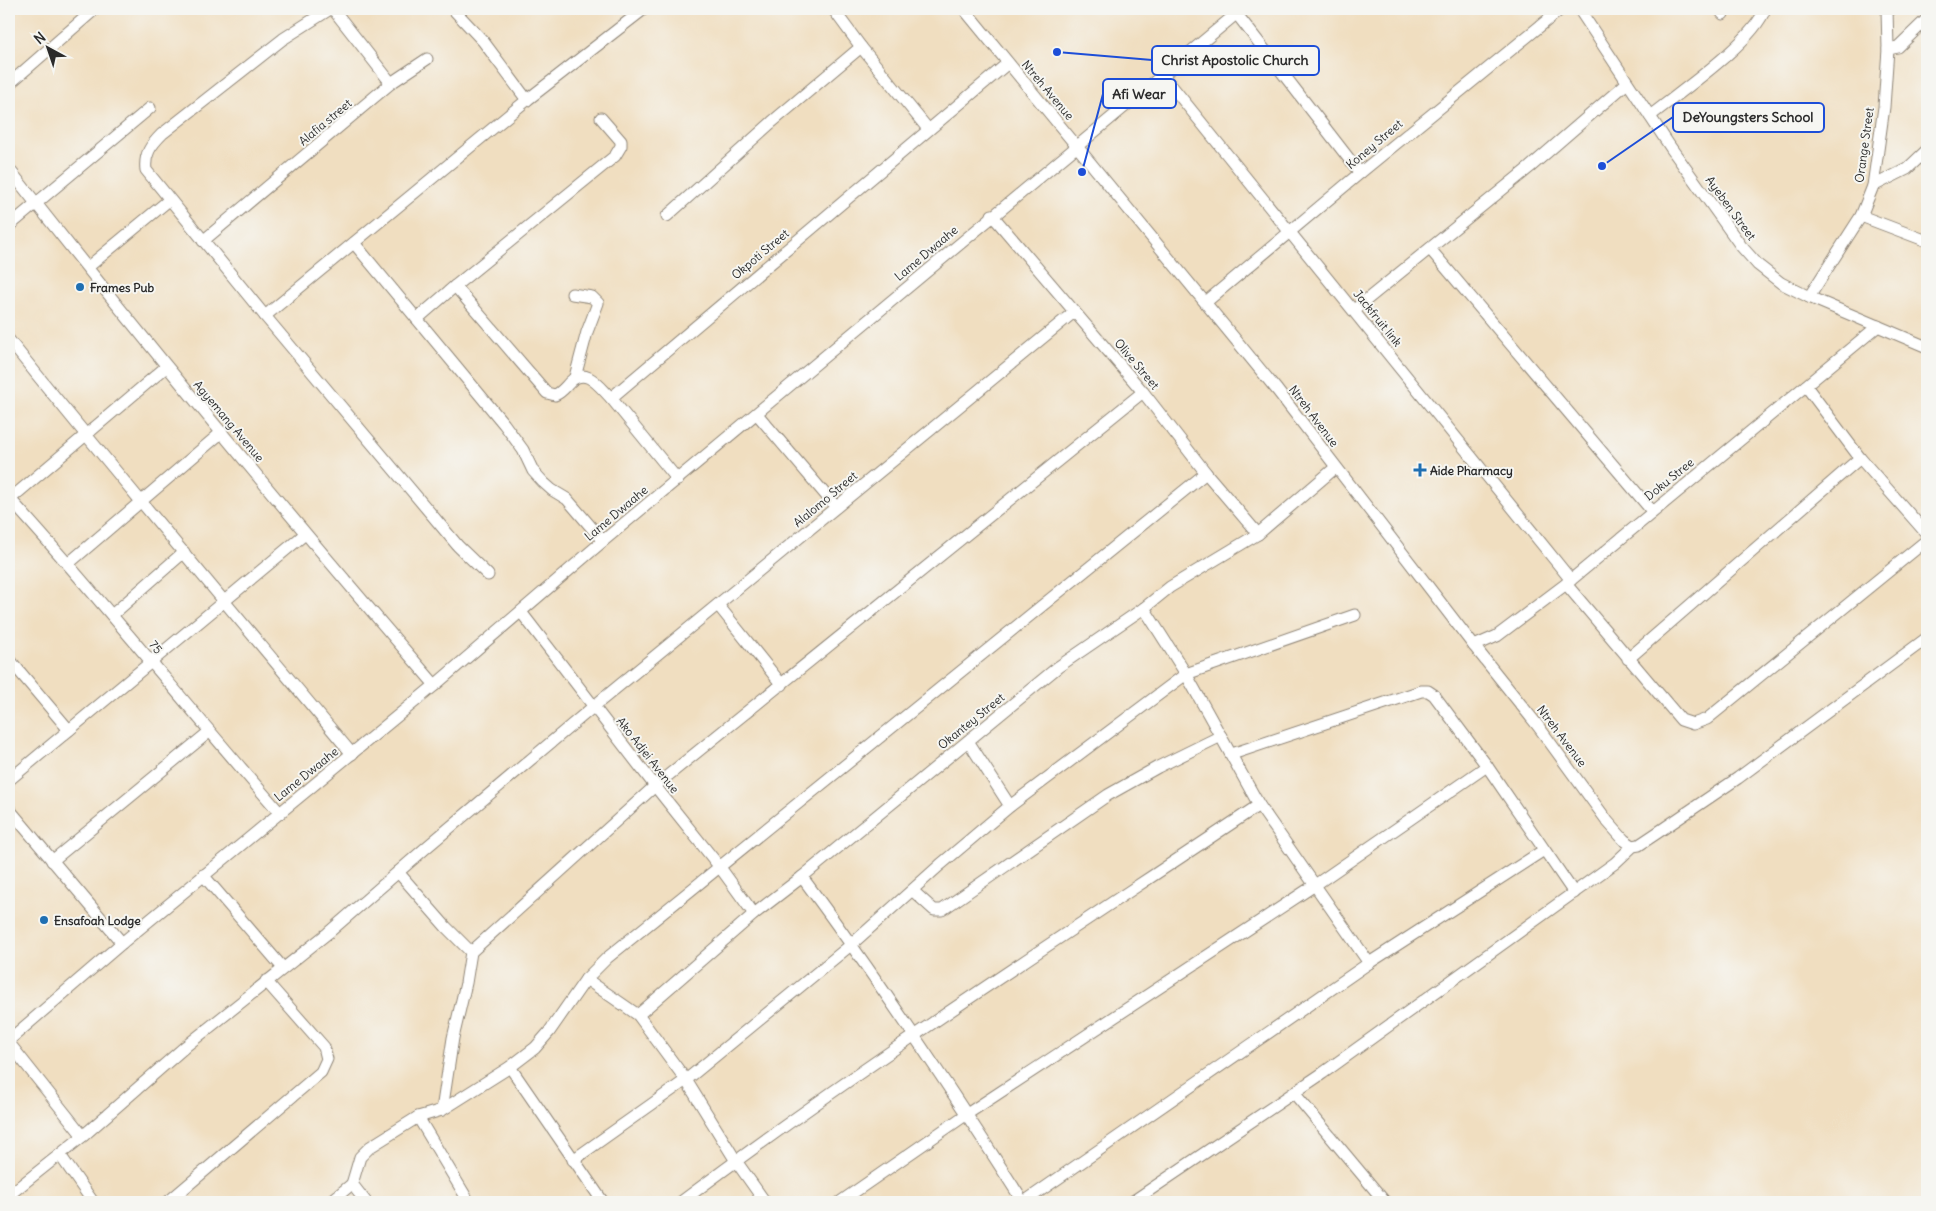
<svg xmlns="http://www.w3.org/2000/svg" width="1936" height="1211" font-family="Delius,sans-serif">
<style>
.lines{fill:none;stroke-linecap:round;stroke-linejoin:round}
.minor-casing{stroke:#8e8476;stroke-width:13}
.minor{stroke:#fff;stroke-width:11}
.poi-dot{fill:#1f6fb2;stroke:#f6f6f2;stroke-width:2}
.labels{text-anchor:middle;dominant-baseline:central;stroke-width:4;stroke-linejoin:round;paint-order:stroke}
.street-label{font-size:12px;fill:#2b2b2b;stroke:#f6f6f2}
.poi-label{font-size:12px;font-weight:bold;fill:#2b2b2b;stroke:#f6f6f2;text-anchor:start}
.leader{fill:none;stroke:#1d4ed8;stroke-width:2}
.callout-dot{fill:#1d4ed8;stroke:#f6f6f2;stroke-width:2}
.callout{fill:#f6f6f2;stroke:#1d4ed8;stroke-width:2}
.callout-label{font-size:14px;text-anchor:middle;font-weight:bold;fill:#2b2b2b}
</style>
<rect width="100%" height="100%" fill="#f6f6f2"/>
<filter id="ink" filterUnits="userSpaceOnUse"><feTurbulence type="fractalNoise" baseFrequency=".02" numOctaves="2"/><feDisplacementMap in="SourceGraphic" scale="10" xChannelSelector="R" yChannelSelector="G"/><feConvolveMatrix kernelMatrix="1 2 1 2 8 2 1 2 1" color-interpolation-filters="sRGB"/></filter>
<filter id="wash" filterUnits="userSpaceOnUse"><feTurbulence type="fractalNoise" baseFrequency=".0096" numOctaves="4" result="noise"/><feDisplacementMap in="SourceGraphic" scale="20" xChannelSelector="R" yChannelSelector="G"/><feGaussianBlur stdDeviation="1.12" result="paint"/><feColorMatrix in="noise" values="0 0 0 0 0 0 0 0 0 0 0 0 0 0 0 0 0 1.4 0 .05"/><feComposite in="paint" operator="in"/></filter>
<g filter="url(#wash)">
<rect width="100%" height="100%" fill="#f0dec0"/>
</g>
<g filter="url(#ink)">
<g class="lines">
<g class="minor-casing">
<g id="minor">
<path d="M330 9 283 39 162 134C151 145 144 154 146 170L265 316 458 546 488 575"/>
<polyline points="453,9 483,41 527,100"/>
<polyline points="833,9 861,47 928,129"/>
<polyline points="964,9 1277,390 1474,646 1538,726 1608,822 1624,840 1633,846"/>
<polyline points="1579,9 1671,148 1741,246 1758,265 1781,283 1809,297 1927,347"/>
<polyline points="1719,9 1723,14"/>
<polyline points="1236,13 1360,173"/>
<polyline points="1888,49 1898,47 1927,19"/>
<polyline points="1162,74 1571,580"/>
<polyline points="391,83 427,59"/>
<polyline points="9,84 95,9"/>
<path d="M1650 116C1680 92 1753 42 1765 9"/>
<path d="M9 169C146 344 289 516 435 685"/>
<polyline points="1873,186 1907,169 1927,150"/>
<polyline points="992,215 1143,392 1206,473 1258,534"/>
<polyline points="667,216 772,122 861,47"/>
<polyline points="1861,216 1927,241"/>
<polyline points="9,226 150,108"/>
<polyline points="203,241 391,83 333,9"/>
<polyline points="354,243 504,424 523,450 533,471 543,482 552,490 567,499 603,541"/>
<polyline points="1430,249 1652,511"/>
<polyline points="88,267 169,200"/>
<path d="M455 286 547 393 555 395C562 392 565 387 570 382 586 366 599 386 611 398"/>
<polyline points="572,294 592,297 598,303 587,332 575,377"/>
<polyline points="1809,297 1861,216 1873,186 1884,107 1888,49 1887,9"/>
<polyline points="1206,302 1360,173 1561,9"/>
<polyline points="1354,310 1530,167 1627,83"/>
<polyline points="265,316 527,100 644,9"/>
<polyline points="417,319 455,286 615,156 621,146 621,141 601,118"/>
<path d="M9 340C121 480 237 616 352 754"/>
<polyline points="1806,386 1860,458 1927,534"/>
<polyline points="757,414 836,507"/>
<polyline points="678,480 611,398 1008,63"/>
<path d="M10 499C103 601 189 709 280 813"/>
<polyline points="9,500 166,367"/>
<polyline points="69,563 222,432"/>
<polyline points="1566,584 1681,720 1693,724 1707,719 1927,540"/>
<polyline points="718,605 782,685"/>
<polyline points="1144,608 1186,674 1259,805 1369,963"/>
<polyline points="521,612 655,786 719,866 754,914"/>
<polyline points="112,615 184,552"/>
<polyline points="1474,646 1497,636 1566,584 1878,326"/>
<polyline points="9,659 69,730"/>
<polyline points="1628,659 1860,458"/>
<polyline points="968,741 1010,806"/>
<polyline points="1232,754 1421,691 1428,691 1434,695 1487,766 1574,893"/>
<polyline points="9,780 305,534"/>
<polyline points="9,809 122,943"/>
<polyline points="52,861 209,732"/>
<polyline points="398,872 446,927 471,952 466,983 453,1038 442,1110"/>
<polyline points="203,875 283,968"/>
<path d="M802 877C880 982 953 1092 1023 1202"/>
<polyline points="913,891 934,910 942,910 1108,795 1158,767 1221,736"/>
<polyline points="471,952 655,786 1143,392"/>
<polyline points="586,979 638,1015 686,1080 736,1161 765,1202"/>
<polyline points="638,1015 754,914 802,877 1058,667 1144,608 1170,587 1258,534 1335,468"/>
<polyline points="9,1040 122,943 435,685 603,541 1242,9"/>
<polyline points="9,1043 83,1136"/>
<polyline points="510,1067 603,1202"/>
<polyline points="1294,1093 1385,1202"/>
<polyline points="418,1117 469,1202"/>
<polyline points="60,1155 93,1202"/>
<polyline points="573,1160 686,1080 852,944 940,865 1010,806 1186,674 1355,615"/>
<polyline points="9,1195 83,1136 186,1046 328,933 428,846 593,707 1074,312"/>
<polyline points="168,1202 321,1072 327,1059 324,1047 266,981"/>
<polyline points="330,1202 352,1184"/>
<polyline points="366,1202 352,1184 360,1157 370,1147 418,1117 442,1110 510,1067 535,1048 549,1032 586,979 607,958 1206,473"/>
<path d="M681 1202C868 1061 1065 935 1259 805"/>
<polyline points="840,1202 967,1114 1315,885 1487,766"/>
<polyline points="1024,1202 1369,963 1544,850"/>
<polyline points="1132,1202 1323,1073 1615,863 1633,846 1639,845 1657,833 1738,778 1927,638"/>
</g>
</g>
<use href="#minor" class="minor"/>
</g>
</g>
<g class="poi-dot">
<circle cx="80" cy="287" r="5"/>
<path d="M1417.5 462.5h5v5h5v5h-5v5h-5v-5h-5v-5h5z"/>
<circle cx="44" cy="920" r="5"/>
</g>
<g class="labels">
<g class="street-label">
<text transform="translate(1048 90) rotate(50)">Ntreh Avenue</text>
<text transform="translate(325 122) rotate(-40)">Alafia street</text>
<text transform="translate(1374 144) rotate(-40)">Koney Street</text>
<text transform="translate(1864 145) rotate(-82)">Orange Street</text>
<text transform="translate(1731 208) rotate(54)">Ayeben Street</text>
<text transform="translate(926 253) rotate(-40)">Lame Dwaahe</text>
<text transform="translate(760 254) rotate(-40)">Okpoti Street</text>
<text transform="translate(1378 318) rotate(51)">Jackfruit link</text>
<text transform="translate(1137 364) rotate(50)">Olive Street</text>
<text transform="translate(1314 416) rotate(53)">Ntreh Avenue</text>
<text transform="translate(229 421) rotate(50)">Agyemang Avenue</text>
<text transform="translate(1669 479) rotate(-39)">Doku Stree</text>
<text transform="translate(825 499) rotate(-40)">Alalomo Street</text>
<text transform="translate(616 513) rotate(-40)">Lame Dwaahe</text>
<text transform="translate(156 647) rotate(51)">75</text>
<text transform="translate(971 721) rotate(-39)">Okantey Street</text>
<text transform="translate(1562 736) rotate(53)">Ntreh Avenue</text>
<text transform="translate(648 755) rotate(52)">Ako Adjei Avenue</text>
<text transform="translate(306 774) rotate(-39)">Lame Dwaahe</text>
</g>
<g class="poi-label">
<text x="90" y="287">Frames Pub</text>
<text x="1430" y="470">Aide Pharmacy</text>
<text x="54" y="920">Ensafoah Lodge</text>
</g>
</g>
<path class="leader" d="M1057 52L1152 60M1082 172L1103 94M1602 166L1673 117"/>
<g class="callout-dot">
<circle cx="1057" cy="52" r="5"/>
<circle cx="1082" cy="172" r="5"/>
<circle cx="1602" cy="166" r="5"/>
</g>
<g class="callout">
<rect x="1152" y="46" width="167" height="29" rx="5"/>
<rect x="1103" y="79" width="73" height="29" rx="5"/>
<rect x="1673" y="103" width="151" height="29" rx="5"/>
</g>
<g class="callout-label">
<text x="1235" y="65">Christ Apostolic Church</text>
<text x="1139" y="99">Afi Wear</text>
<text x="1748" y="122">DeYoungsters School</text>
</g>
<rect width="1936" height="1211" fill="none" stroke="#f6f6f2" stroke-width="30"/>
<g transform="translate(48 48) rotate(320)" stroke="#f6f6f2" stroke-width="4" paint-order="stroke">
<path d="M0-4L9 19L0 12L-9 19Z" fill="#2b2b2b"/>
<text y="-8" font-size="14" font-weight="bold" text-anchor="middle" fill="#2b2b2b">N</text>
</g>
</svg>
